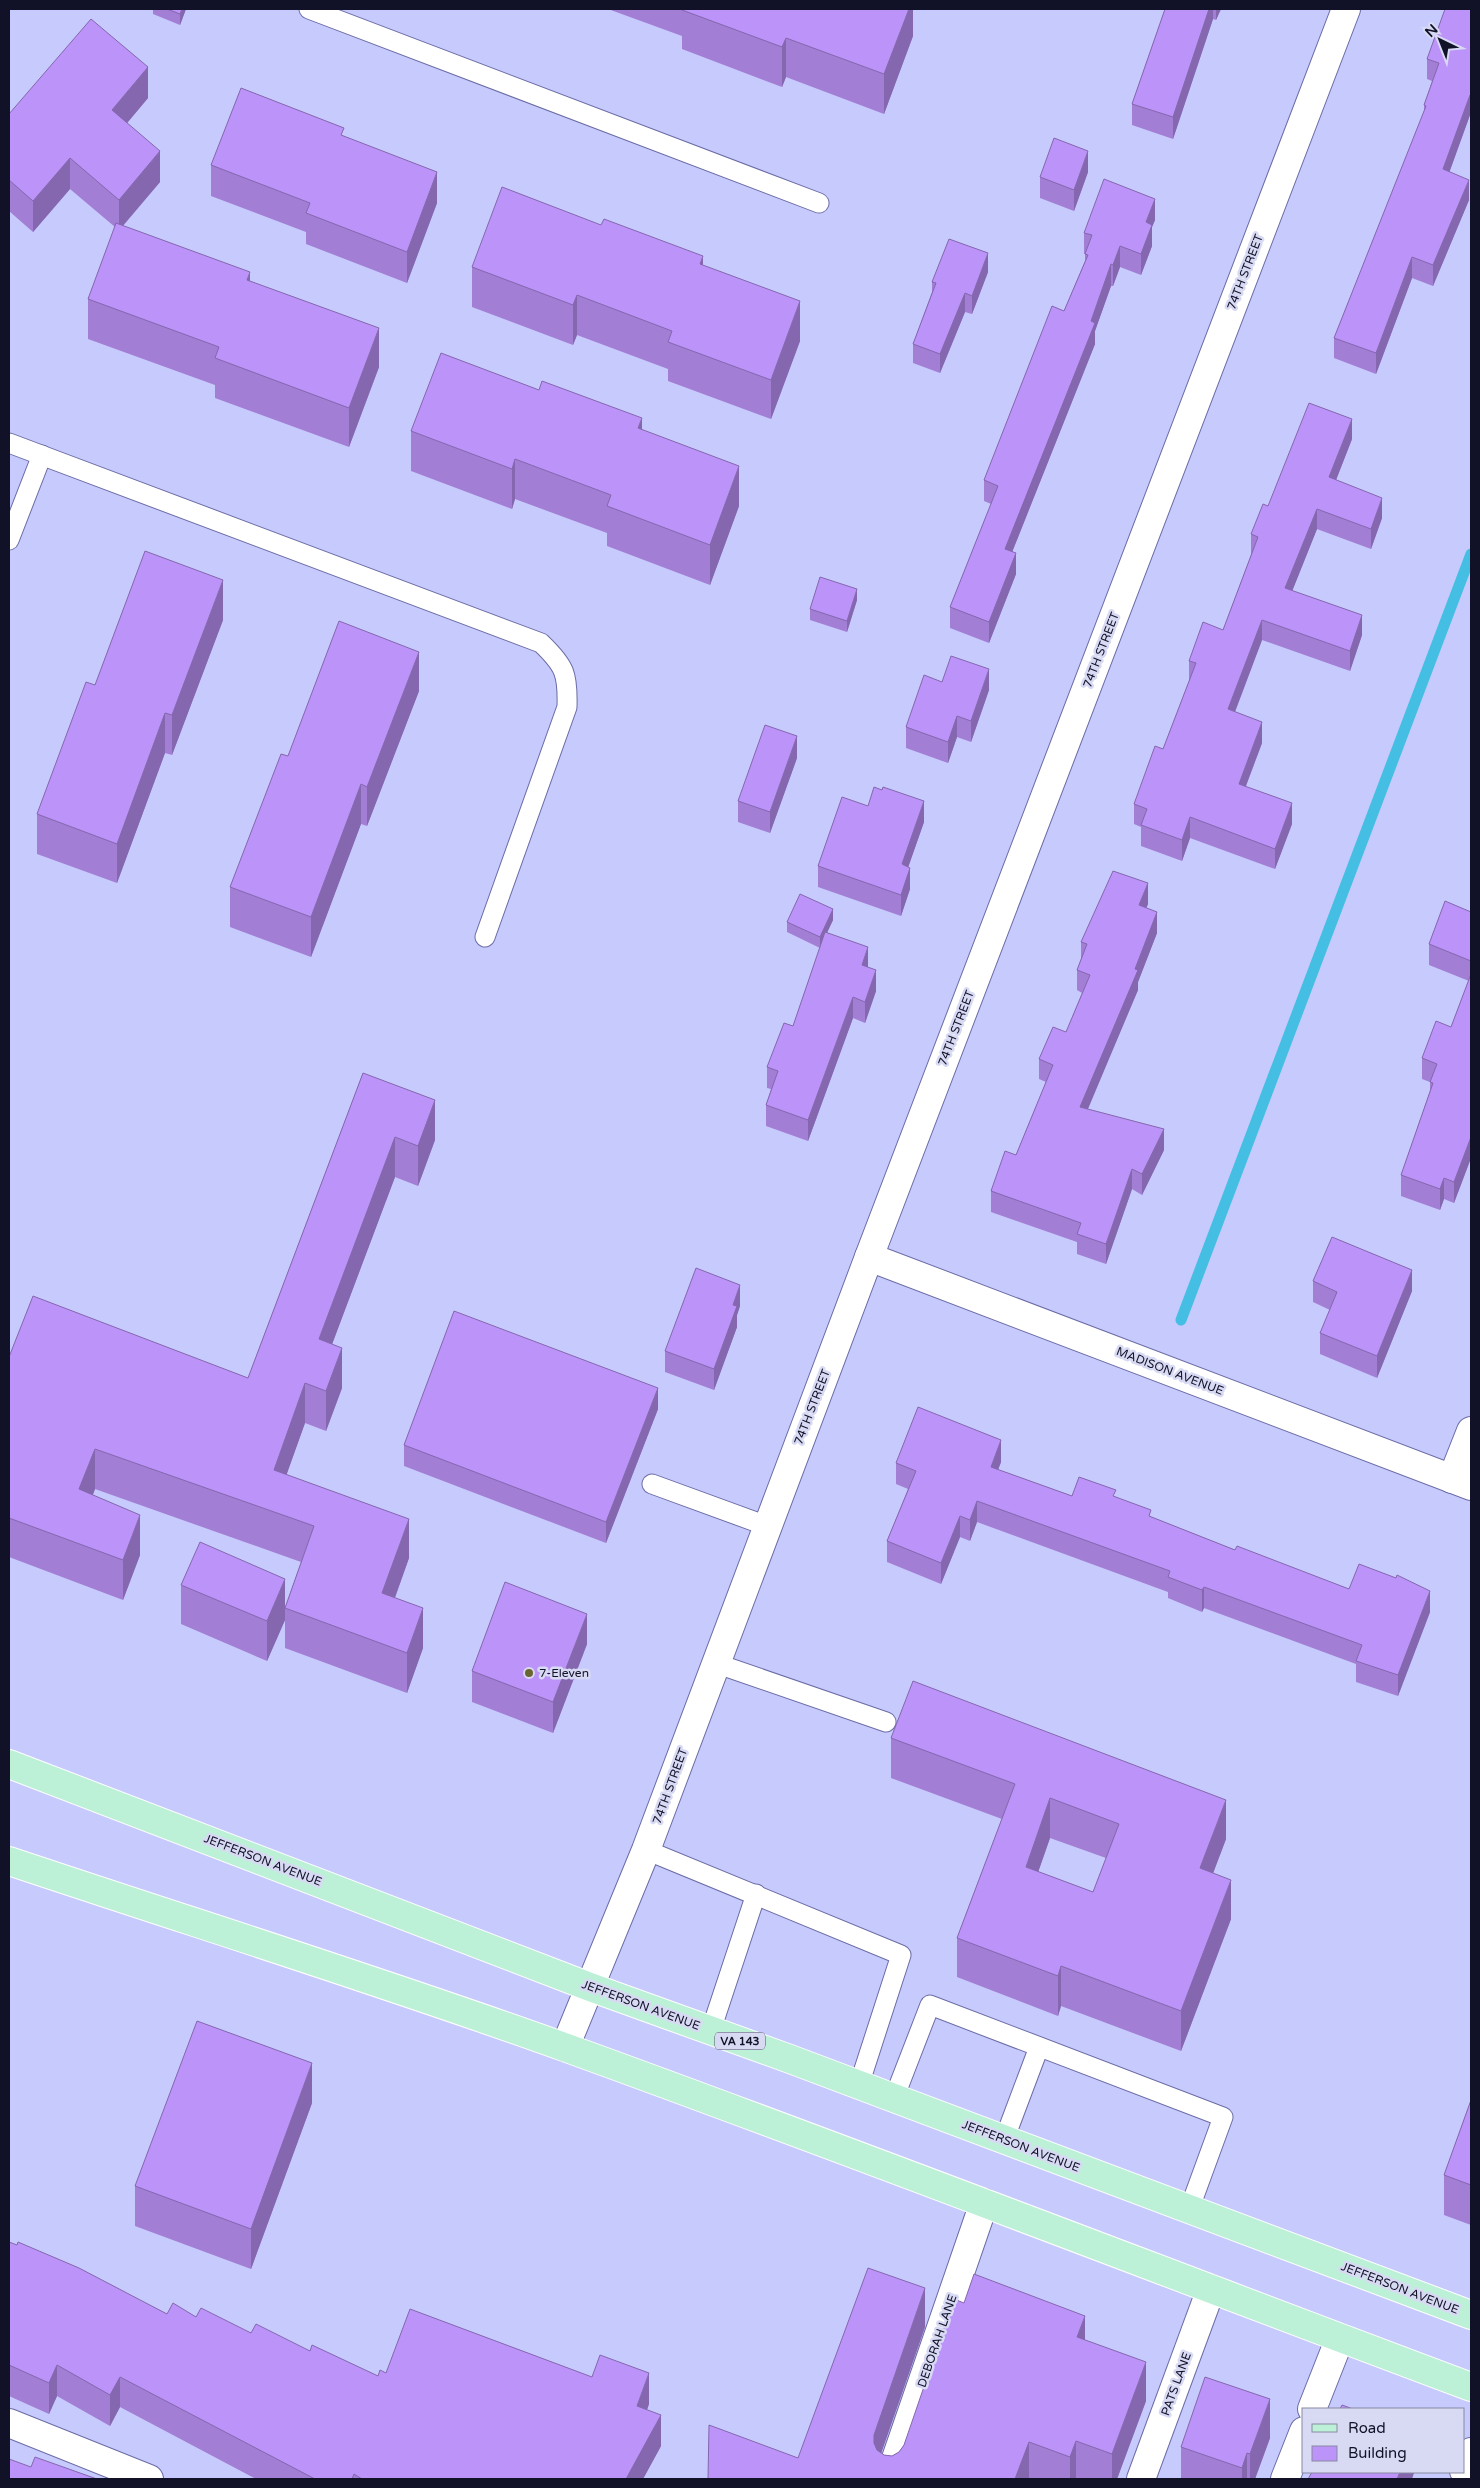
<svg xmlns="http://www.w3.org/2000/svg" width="1480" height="2488" font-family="'Varela Round',sans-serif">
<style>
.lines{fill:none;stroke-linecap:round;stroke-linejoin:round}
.stream{stroke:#45bee3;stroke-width:11}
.service-casing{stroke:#6b6ca5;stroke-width:21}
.minor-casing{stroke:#6b6ca5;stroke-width:30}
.primary-casing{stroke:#fff;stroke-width:30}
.service{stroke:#fff;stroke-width:19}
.minor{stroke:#fff;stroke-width:28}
.primary{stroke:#bdf1d7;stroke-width:28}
.wall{fill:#a27ed5;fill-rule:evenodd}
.shaded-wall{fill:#8467ae}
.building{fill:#bc93f8;stroke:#8467ae;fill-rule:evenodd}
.poi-dot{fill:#6b6531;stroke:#d8daf4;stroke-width:2}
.labels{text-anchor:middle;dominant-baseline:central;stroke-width:5;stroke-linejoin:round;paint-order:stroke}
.shield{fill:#d8daf4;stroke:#4d4d64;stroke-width:1}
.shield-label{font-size:11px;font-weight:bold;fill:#111127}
.street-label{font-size:12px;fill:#111127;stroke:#d8daf4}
.poi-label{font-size:12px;fill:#111127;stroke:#d8daf4;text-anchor:start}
</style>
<rect width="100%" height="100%" fill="#c7cafd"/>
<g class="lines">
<polyline class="stream" points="1181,1320 1471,554"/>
<g class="service-casing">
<g id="service">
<polyline points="309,9 819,203"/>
<path d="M9 443 541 643C565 666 568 674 567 707L485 937"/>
<polyline points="9,540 42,455"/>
<polyline points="652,1484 767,1526"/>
<polyline points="715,1663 886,1722"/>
<polyline points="646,1850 901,1955 859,2085"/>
<polyline points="711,2030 756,1894"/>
<polyline points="894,2098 930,2005 1223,2117 1189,2210"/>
<polyline points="1004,2140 1039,2047"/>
</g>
</g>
<g class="minor-casing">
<g id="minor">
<polyline points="869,1257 1471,1486"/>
<polyline points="1452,1479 1471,1431"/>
<polyline points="565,2047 646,1850 869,1257 1346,9"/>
<polyline points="1312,2409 1340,2338"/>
<polyline points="9,2423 149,2479"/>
<polyline points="1464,2471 1471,2452"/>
<polyline points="889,2479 984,2203"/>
<polyline points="1141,2479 1211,2289"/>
<polyline points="1285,2479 1304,2431"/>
</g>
</g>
<g class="primary-casing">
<g id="primary">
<polyline points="9,1764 590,1987 790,2059 1471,2315"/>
<path d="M9 1861C194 1923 381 1981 564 2047 868 2157 1169 2274 1471 2387"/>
</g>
</g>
<use href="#service" class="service"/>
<use href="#minor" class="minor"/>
<use href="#primary" class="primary"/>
</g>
<g class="wall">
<polygon points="153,9 186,9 180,25 153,14"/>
<polygon points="608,9 913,9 913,36 884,114 786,77 782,87 682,49 682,36"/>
<polygon points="1165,9 1221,9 1216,20 1213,19 1173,139 1132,125 1132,104"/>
<polygon points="1471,9 1471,116 1470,115 1449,172 1469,200 1433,286 1412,278 1376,374 1334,358 1334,338 1424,113 1424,105 1432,81 1427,79 1427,59"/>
<polygon points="148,98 127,123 160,182 123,226 250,281 379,367 349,447 215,398 215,385 88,339 88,299 115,227 70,189 33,232 9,211 9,114"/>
<polygon points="344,136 437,203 407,283 306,244 306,232 211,196 211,165"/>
<polygon points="1088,172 1074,211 1040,198 1040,177"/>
<polygon points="1155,220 1152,227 1152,246 1141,275 1120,267 1113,286 1111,286 1095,331 1095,344 1012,552 1016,574 989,643 950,628 950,607 991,504 984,501 984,480 1064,311 1085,261 1085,254 1084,254 1084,233"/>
<polygon points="703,265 800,341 771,419 668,381 668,369 577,335 573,345 472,307 472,267"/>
<polygon points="988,272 972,314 965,312 940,373 913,363 913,344 932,292 932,282"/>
<polygon points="642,429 739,506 710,585 607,546 607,533 515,499 512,509 411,471 411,431"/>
<polygon points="1352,439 1336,480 1382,518 1371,549 1317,529 1292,591 1362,635 1350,671 1262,640 1235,712 1262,743 1246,786 1292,824 1275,869 1190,838 1182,861 1141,846 1141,827 1134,824 1134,804 1163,749 1189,681 1189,661 1223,630 1251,555 1251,534 1268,506"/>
<polygon points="857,600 847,632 810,620 810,609"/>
<polygon points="223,620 172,755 165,753 117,883 37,854 37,814 95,685"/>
<polygon points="942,682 989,690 971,742 957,737 948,763 906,748 906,727"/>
<polygon points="419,691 367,826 361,824 311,957 230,927 230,887 288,756"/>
<polygon points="797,758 770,833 738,822 738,801"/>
<polygon points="868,806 924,822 908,867 910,889 901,916 818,887 818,866"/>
<polygon points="1148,904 1146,908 1157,933 1138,982 1138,990 1087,1109 1164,1150 1142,1195 1132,1189 1106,1264 1077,1254 1077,1242 991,1212 991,1191 1016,1155 1046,1082 1039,1079 1039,1059 1066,1032 1082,993 1077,990 1077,970 1081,959 1081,942"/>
<polygon points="1471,912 1471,1158 1454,1203 1444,1199 1440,1210 1401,1196 1401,1175 1430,1091 1430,1082 1422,1079 1422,1058 1451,1027 1469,981 1429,965 1429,944"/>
<polygon points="833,920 827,932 868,967 876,991 865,1023 853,1018 808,1141 766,1126 766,1105 771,1089 767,1088 767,1067 793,1026 820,948 787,932 787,922"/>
<polygon points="363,1073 435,1140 418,1186 395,1177 332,1344 342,1388 326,1431 305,1423 286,1475 409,1558 395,1598 423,1648 407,1693 285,1648 285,1620 267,1661 181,1624 181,1585 285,1608 301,1562 95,1489 93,1495 140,1555 123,1600 9,1557 9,1357 248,1378"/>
<polygon points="1313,1281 1412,1291 1377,1378 1320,1354 1320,1333 1330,1310 1313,1302"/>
<polygon points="740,1306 737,1315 737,1327 714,1390 665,1372 665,1351"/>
<polygon points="658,1409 606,1543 404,1466 404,1445"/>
<polygon points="1001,1462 998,1470 1072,1496 1116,1497 1151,1517 1235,1550 1349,1589 1430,1612 1398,1696 1356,1682 1356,1664 1204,1608 1202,1612 1168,1598 1168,1592 977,1522 970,1541 960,1537 941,1584 887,1562 887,1541 908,1489 896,1484 896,1463"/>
<polygon points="587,1644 553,1733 472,1702 472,1671"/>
<path d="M891 1738 1226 1839 1213 1873 1231 1919 1181 2051 1061 2006 1058 2016 957 1977V1938L1002 1819 891 1778ZM1050 1838 1106 1858 1093 1892 1038 1872Z"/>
<polygon points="1471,2100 1471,2225 1444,2215 1444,2175"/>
<polygon points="312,2103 251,2269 135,2226 135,2186"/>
<polygon points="9,2242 167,2314 196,2317 310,2351 378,2376 386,2373 649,2404 647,2410 661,2446 643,2479 256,2479 120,2407 110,2426 57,2396 49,2414 9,2396"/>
<polygon points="964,2303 1085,2340 1146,2401 1117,2479 708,2479 798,2458 925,2327 881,2453 884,2455 892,2456 899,2452 904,2445"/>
<polygon points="1270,2438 1255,2479 1181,2479 1181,2447"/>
</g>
<g class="shaded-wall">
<polygon points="182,9 186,9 180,25 180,14"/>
<polygon points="909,9 913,9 913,36 884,114 884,74"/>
<polygon points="1209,9 1213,9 1213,19 1173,139 1173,117"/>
<polygon points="1216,9 1221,9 1216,20"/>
<polygon points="786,38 786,77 782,87 782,47"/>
<polygon points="148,67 148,98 112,141 112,110"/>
<polygon points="1470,95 1470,115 1443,190 1443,169"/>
<polygon points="160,151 160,182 119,230 119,200"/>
<polygon points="1088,151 1088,172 1074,211 1074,190"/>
<polygon points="70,158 70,189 33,232 33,201"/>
<polygon points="437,172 437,203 407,283 407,252"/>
<polygon points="1469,180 1469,200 1433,286 1433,265"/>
<polygon points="1155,199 1155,220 1152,227 1152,246 1141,275 1141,254 1146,222"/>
<polygon points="1120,246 1120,267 1113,286 1113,265"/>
<polygon points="988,253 988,272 972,314 972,296"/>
<polygon points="703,256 703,295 700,264"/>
<polygon points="1412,257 1412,278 1376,374 1376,353"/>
<polygon points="1111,264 1111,286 1095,331 1095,344 1005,570 1005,549 1091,321"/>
<polygon points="250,272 250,312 247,280"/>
<polygon points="965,293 965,312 940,373 940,354"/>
<polygon points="577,295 577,335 573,345 573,305"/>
<polygon points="800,301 800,341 771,419 771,380"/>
<polygon points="379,328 379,367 349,447 349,408"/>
<polygon points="642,418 642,458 638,428"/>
<polygon points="1352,419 1352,439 1329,498 1329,477"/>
<polygon points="515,459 515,499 512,509 512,469"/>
<polygon points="739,466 739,506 710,585 710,545"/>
<polygon points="1382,498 1382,518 1371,549 1371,529"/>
<polygon points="1317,509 1317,529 1285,609 1285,588"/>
<polygon points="1016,553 1016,574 989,643 989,622"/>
<polygon points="223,580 223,620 172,755 172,715"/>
<polygon points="857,589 857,600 847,632 847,621"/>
<polygon points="1362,615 1362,635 1350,671 1350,651"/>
<polygon points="1262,620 1262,640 1228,730 1228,709"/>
<polygon points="419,652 419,691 367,826 367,787"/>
<polygon points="989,669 989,690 971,742 971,721"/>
<polygon points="165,713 165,753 117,883 117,844"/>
<polygon points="957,716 957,737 948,763 948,742"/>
<polygon points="1262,722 1262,743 1239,804 1239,784"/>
<polygon points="797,736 797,758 770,833 770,812"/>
<polygon points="361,784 361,824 311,957 311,917"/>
<polygon points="924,801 924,822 902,885 902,864"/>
<polygon points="1292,803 1292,824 1275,869 1275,849"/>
<polygon points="1190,817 1190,838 1182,861 1182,840"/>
<polygon points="910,868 910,889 901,916 901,895"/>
<polygon points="1148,883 1148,904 1139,925 1139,905"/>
<polygon points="833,909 833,920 820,948 820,937"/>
<polygon points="1157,912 1157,933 1138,982 1138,990 1080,1128 1080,1107"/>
<polygon points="868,947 868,968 862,965"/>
<polygon points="876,970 876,991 865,1023 865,1002"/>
<polygon points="853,997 853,1018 808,1141 808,1120"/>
<polygon points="435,1100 435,1140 418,1186 418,1146"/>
<polygon points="1164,1129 1164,1150 1142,1195 1142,1174"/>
<polygon points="395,1137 395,1177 319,1379 319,1339"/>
<polygon points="1471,1137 1471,1158 1454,1203 1454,1182"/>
<polygon points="1132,1169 1132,1189 1106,1264 1106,1244"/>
<polygon points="1444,1178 1444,1199 1440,1210 1440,1189"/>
<polygon points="1412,1270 1412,1291 1377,1378 1377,1356"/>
<polygon points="740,1285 740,1306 737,1315 737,1327 714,1390 714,1369 733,1305"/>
<polygon points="342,1348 342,1388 326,1431 326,1391"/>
<polygon points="305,1383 305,1423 274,1510 274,1470"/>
<polygon points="658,1388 658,1409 606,1543 606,1522"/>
<polygon points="1001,1440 1001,1462 991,1488 991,1467"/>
<polygon points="95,1449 95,1489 79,1528 79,1489"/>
<polygon points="977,1501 977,1522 970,1541 970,1520"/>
<polygon points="140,1515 140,1555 123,1600 123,1560"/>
<polygon points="960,1516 960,1537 941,1584 941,1563"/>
<polygon points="409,1519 409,1558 382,1633 382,1593"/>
<polygon points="285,1579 285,1620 267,1661 267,1621"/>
<polygon points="1204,1587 1204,1608 1202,1612 1202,1590"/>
<polygon points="1430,1591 1430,1612 1398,1696 1398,1675"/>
<polygon points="423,1608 423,1648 407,1693 407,1653"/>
<polygon points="587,1614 587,1644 553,1733 553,1702"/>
<polygon points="1050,1798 1050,1838 1026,1907 1026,1867"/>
<polygon points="1226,1800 1226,1839 1200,1908 1200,1868"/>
<polygon points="1231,1880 1231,1919 1181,2051 1181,2011"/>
<polygon points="1061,1966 1061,2006 1058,2016 1058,1976"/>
<polygon points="312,2063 312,2103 251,2269 251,2229"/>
<polygon points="925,2288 925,2327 874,2474 874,2435"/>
<polygon points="1085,2316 1085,2354 1077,2337"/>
<polygon points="1146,2362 1146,2401 1117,2479 1112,2479 1112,2454"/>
<polygon points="57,2365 57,2396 49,2414 49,2383"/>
<polygon points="649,2373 649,2404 637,2437 637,2406"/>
<polygon points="120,2377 120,2407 110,2426 110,2395"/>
<polygon points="1270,2399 1270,2438 1255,2479 1250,2479 1250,2454"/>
<polygon points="661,2415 661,2446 643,2479 626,2479"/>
<polygon points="1076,2441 1076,2479 1070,2479 1070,2457"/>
<polygon points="1029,2442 1029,2479 1015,2479"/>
<polygon points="1247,2453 1247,2479 1242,2479 1242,2468"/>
<polygon points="1400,2472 1414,2472 1414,2473 1412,2479 1397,2479"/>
</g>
<g class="building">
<polygon points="167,9 182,9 180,14"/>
<polygon points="682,9 909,9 884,74 786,38 782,47 682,10"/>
<polygon points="1165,9 1209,9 1173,117 1132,104"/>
<polygon points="1445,9 1471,9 1471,96 1470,95 1443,169 1469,180 1433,265 1412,257 1376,353 1334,338 1426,106 1424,105 1439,63 1427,59"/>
<polygon points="91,19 148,67 112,110 160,151 119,200 70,158 33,201 9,180 9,114"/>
<polygon points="241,88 344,128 341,135 437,172 407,252 306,213 310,203 211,165"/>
<polygon points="1054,138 1088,151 1074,190 1040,177"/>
<polygon points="1104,179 1155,199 1146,222 1152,225 1141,254 1120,246 1113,265 1111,264 1091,321 1095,323 1005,549 1016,553 989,622 950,607 998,486 984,480 1052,306 1064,311 1088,255 1085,254 1092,235 1084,233"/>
<polygon points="502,187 601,225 604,219 703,256 700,264 800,301 771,380 668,342 672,331 577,295 573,305 472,267"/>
<polygon points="116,223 250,272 247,280 379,328 349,408 215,358 219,347 88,299"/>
<polygon points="949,239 988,253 972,296 965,293 940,354 913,344 936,283 932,282"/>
<polygon points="441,353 539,390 542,381 642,418 638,428 739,466 710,545 607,506 611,495 515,459 512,469 411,431"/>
<polygon points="1309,403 1352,419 1329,477 1382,498 1371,529 1317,509 1285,588 1362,615 1350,651 1262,620 1228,709 1262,722 1239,784 1292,803 1275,849 1190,817 1182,840 1141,825 1147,809 1134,804 1155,746 1163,749 1196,663 1189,661 1203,622 1223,630 1258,537 1251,534 1263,504 1268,506"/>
<polygon points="145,551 223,580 172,715 165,713 117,844 37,814 86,682 95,685"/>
<polygon points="820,577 857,589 847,621 810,609"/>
<polygon points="339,621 419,652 367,787 361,784 311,917 230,887 281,754 288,756"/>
<polygon points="951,656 989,669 971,721 957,716 948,742 906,727 924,675 942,682"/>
<polygon points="765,725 797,736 770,812 738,801"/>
<polygon points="874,787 882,790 883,787 924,801 902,864 910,868 901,895 818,866 842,797 868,806"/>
<polygon points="1113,871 1148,883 1139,905 1157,912 1135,969 1138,970 1080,1107 1164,1129 1142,1174 1132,1169 1106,1244 1077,1234 1081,1223 991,1191 1005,1151 1016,1155 1053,1065 1039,1059 1053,1027 1066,1032 1090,975 1077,970 1087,944 1081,942"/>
<polygon points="800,894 833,909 820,937 787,922"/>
<polygon points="1445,901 1471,912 1471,961 1429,944"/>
<polygon points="825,932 868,947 862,965 876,970 865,1002 853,997 808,1120 766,1105 778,1071 767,1067 784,1023 793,1026"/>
<polygon points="1471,974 1471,1137 1454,1182 1444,1178 1440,1189 1401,1175 1433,1083 1430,1082 1437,1064 1422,1058 1436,1021 1451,1027"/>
<polygon points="363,1073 435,1100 418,1146 395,1137 319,1339 342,1348 326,1391 305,1383 274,1470 409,1519 382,1593 423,1608 407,1653 285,1608 314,1526 95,1449 79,1489 140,1515 123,1560 9,1518 9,1357 33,1296 248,1378"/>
<polygon points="1332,1237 1412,1270 1377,1356 1320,1333 1337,1292 1313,1281"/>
<polygon points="696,1268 740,1285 733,1305 737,1306 714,1369 665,1351"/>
<polygon points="454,1311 658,1388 606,1522 404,1445"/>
<polygon points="918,1407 1001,1440 991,1467 1072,1496 1079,1477 1116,1490 1113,1496 1151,1510 1149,1516 1235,1550 1237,1546 1349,1589 1359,1564 1396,1578 1397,1575 1430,1591 1398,1675 1356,1661 1362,1645 1204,1587 1202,1590 1168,1577 1170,1571 977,1501 970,1520 960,1516 941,1563 887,1541 916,1471 896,1463"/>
<polygon points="200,1542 285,1579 267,1621 181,1585"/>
<polygon points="505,1582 587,1614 553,1702 472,1671"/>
<path d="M913 1681 1226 1800 1200 1868 1231 1880 1181 2011 1061 1966 1058 1976 957 1938 1015 1784 891 1738ZM1050 1798 1119 1824 1093 1892 1026 1867Z"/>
<polygon points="197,2021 312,2063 251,2229 135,2186"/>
<polygon points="1471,2100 1471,2185 1444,2175"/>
<polygon points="9,2242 17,2245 18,2242 79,2268 167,2314 173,2303 196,2317 201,2308 251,2333 256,2324 310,2351 312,2345 378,2376 380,2370 386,2373 410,2309 592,2377 600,2355 649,2373 637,2406 661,2415 626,2479 362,2479 354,2474 352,2479 315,2479 120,2377 110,2395 57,2365 49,2383 9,2365"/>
<polygon points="868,2268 925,2288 874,2435 874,2443 877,2450 884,2455 892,2456 899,2452 904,2445 954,2299 964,2303 974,2274 1085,2316 1077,2337 1146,2362 1112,2454 1076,2441 1070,2457 1029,2442 1015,2479 708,2479 709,2425 798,2458"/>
<polygon points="1205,2377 1270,2399 1250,2454 1247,2453 1242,2468 1181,2447"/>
<polygon points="1342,2405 1353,2409 1340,2409"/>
<polygon points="35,2457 97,2479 9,2479 9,2459 31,2467"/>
<polygon points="1312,2472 1400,2472 1397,2479 1308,2479"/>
</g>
<circle class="poi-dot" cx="529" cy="1673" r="5"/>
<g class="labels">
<rect class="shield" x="715" y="2032.5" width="50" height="17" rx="4"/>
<g class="shield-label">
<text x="740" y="2041">VA 143</text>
</g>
<g class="street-label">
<text transform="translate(1245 272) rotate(-69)">74TH STREET</text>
<text transform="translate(1101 650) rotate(-69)">74TH STREET</text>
<text transform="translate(956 1028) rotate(-69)">74TH STREET</text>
<text transform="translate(1170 1371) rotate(21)">MADISON AVENUE</text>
<text transform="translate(812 1407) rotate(-69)">74TH STREET</text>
<text transform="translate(670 1786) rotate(-70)">74TH STREET</text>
<text transform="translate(263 1860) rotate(21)">JEFFERSON AVENUE</text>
<text transform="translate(641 2005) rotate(20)">JEFFERSON AVENUE</text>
<text transform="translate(1021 2146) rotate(21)">JEFFERSON AVENUE</text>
<text transform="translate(1400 2288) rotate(21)">JEFFERSON AVENUE</text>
<text transform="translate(937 2341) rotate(-71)">DEBORAH LANE</text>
<text transform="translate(1176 2384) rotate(-70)">PATS LANE</text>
</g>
<g class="poi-label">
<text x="539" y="1673">7-Eleven</text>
</g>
</g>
<rect width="1480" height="2488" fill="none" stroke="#111127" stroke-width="20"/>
<rect x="1302" y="2408" width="162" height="65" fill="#d8daf4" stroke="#888aa2"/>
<rect x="1312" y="2424" width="25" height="8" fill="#bdf1d7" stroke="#888aa2"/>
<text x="1348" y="2433" font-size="15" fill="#111127">Road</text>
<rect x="1312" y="2446" width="25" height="15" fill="#bc93f8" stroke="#888aa2"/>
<text x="1348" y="2458" font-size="15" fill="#111127">Building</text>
<g transform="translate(1440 40) rotate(317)" stroke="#d8daf4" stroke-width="4" paint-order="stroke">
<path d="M0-4L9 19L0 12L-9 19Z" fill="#111127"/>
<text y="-8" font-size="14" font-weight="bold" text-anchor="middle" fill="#111127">N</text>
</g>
</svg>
